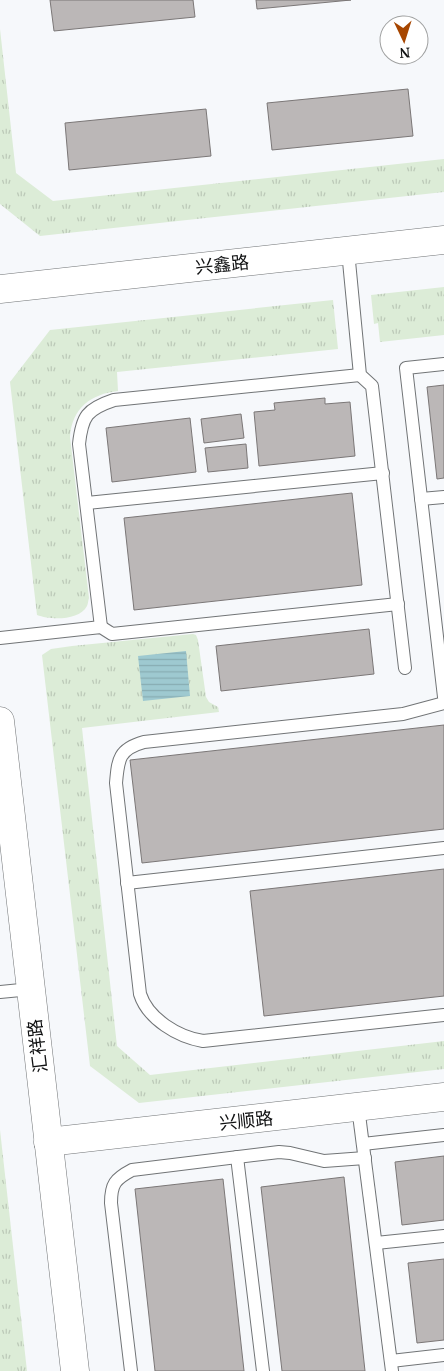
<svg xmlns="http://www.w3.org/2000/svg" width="444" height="1371" font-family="'PT Serif','Noto Sans SC',serif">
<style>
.grass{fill:url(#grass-tufts)}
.water{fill:url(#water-rules)}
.building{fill:#bbb7b7;stroke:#7b7777}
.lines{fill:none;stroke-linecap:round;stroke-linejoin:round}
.lane-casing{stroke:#717476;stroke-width:14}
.secondary-casing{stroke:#717476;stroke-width:29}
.lane{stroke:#fff;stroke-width:12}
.secondary{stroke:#fff;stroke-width:28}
.labels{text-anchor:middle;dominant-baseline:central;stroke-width:4;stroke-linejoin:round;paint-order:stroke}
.street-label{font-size:18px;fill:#101112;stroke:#fff}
</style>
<defs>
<pattern id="grass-tufts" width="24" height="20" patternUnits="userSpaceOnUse" patternTransform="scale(1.25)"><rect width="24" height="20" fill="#dcecd7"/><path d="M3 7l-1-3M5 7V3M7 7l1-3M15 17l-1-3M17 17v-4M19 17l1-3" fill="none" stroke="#bcc9b8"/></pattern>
<pattern id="water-rules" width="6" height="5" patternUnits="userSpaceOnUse" patternTransform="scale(1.25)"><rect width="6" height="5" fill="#9ec9d0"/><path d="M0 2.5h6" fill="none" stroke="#87acb2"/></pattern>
</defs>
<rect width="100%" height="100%" fill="#f6f8fb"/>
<g class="grass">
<polygon points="0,29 16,173 53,201 444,159 444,192 40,236 0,204"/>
<polygon points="444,287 444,335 380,342 378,323 374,324 371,295"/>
<path d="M333 300 338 349 117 372 118 391C91 394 72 408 70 437L89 598C88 601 88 604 87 606 79 621 50 620 37 615L10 382 50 330Z"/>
<polygon points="193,634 196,635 198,640 206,697 209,702 218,707 219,712 82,728 117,1046 150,1075 444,1041 444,1069 139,1103 90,1066 42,655 51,649 72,646"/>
<polygon points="0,1130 27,1371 0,1371"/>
</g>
<polygon class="water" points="186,651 190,696 143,701 138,656"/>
<g class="building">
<polygon points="50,0 193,0 195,17 54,31"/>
<polygon points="256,0 351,0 257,9"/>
<polygon points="408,89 413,136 272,150 267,103"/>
<polygon points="206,109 211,156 69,170 65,123"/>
<polygon points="444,385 444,478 437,479 427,387"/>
<polygon points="325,398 325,404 350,402 355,456 259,466 254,412 275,410 274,403"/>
<polygon points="241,414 244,438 204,443 201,419"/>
<polygon points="190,418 196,472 112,482 106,428"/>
<polygon points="246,444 248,468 208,472 205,448"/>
<polygon points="352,493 362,585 134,610 124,518"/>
<polygon points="369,629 374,674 221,691 216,646"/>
<polygon points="444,725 444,829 142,863 130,760"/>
<polygon points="444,869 444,996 264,1016 250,891"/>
<polygon points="444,1156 444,1220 402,1225 395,1162"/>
<polygon points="344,1177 365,1371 282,1371 261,1187"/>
<polygon points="223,1179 244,1371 155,1371 135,1189"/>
<polygon points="444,1259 444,1340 417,1343 408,1263"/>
</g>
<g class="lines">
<g class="lane-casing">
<g id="lane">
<polyline points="348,251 360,375 372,386 405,668"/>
<polyline points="444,364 406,368 444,697"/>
<polyline points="421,499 444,497"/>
<polyline points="87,503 383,473"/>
<path d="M101 627 79 444C82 416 87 409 114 400L360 375"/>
<polyline points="0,638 101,627 112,634 398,604"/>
<path d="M444 703 403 714 144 742C119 749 118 759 116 783L140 994C148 1019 178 1037 203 1041L444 1015"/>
<polyline points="127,883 444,848"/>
<polyline points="0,992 31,989"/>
<polyline points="358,1107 392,1371"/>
<polyline points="363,1144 444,1135"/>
<polyline points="237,1157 263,1371"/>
<polyline points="376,1243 444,1236"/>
<polyline points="391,1361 444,1355"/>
<path d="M131 1371 111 1203C111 1184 115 1179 132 1170L279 1152 290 1153 324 1161 365 1158"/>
</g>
</g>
<g class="secondary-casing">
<g id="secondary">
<polyline points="0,289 444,240"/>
<polyline points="0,721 75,1371"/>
<polyline points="48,1142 444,1097"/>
</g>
</g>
<use href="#lane" class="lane"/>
<use href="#secondary" class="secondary"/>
</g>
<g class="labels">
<g class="street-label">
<text transform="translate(222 264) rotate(-6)">兴鑫路</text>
<text transform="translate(37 1046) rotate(-97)">汇祥路</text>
<text transform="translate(246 1120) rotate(-6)">兴顺路</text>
</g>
</g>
<g transform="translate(404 40) rotate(176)"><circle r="24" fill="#ffffff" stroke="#9fa0a0"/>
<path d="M0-4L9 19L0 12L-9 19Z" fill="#a74600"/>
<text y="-8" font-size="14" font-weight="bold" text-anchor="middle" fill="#101112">N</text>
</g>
</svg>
